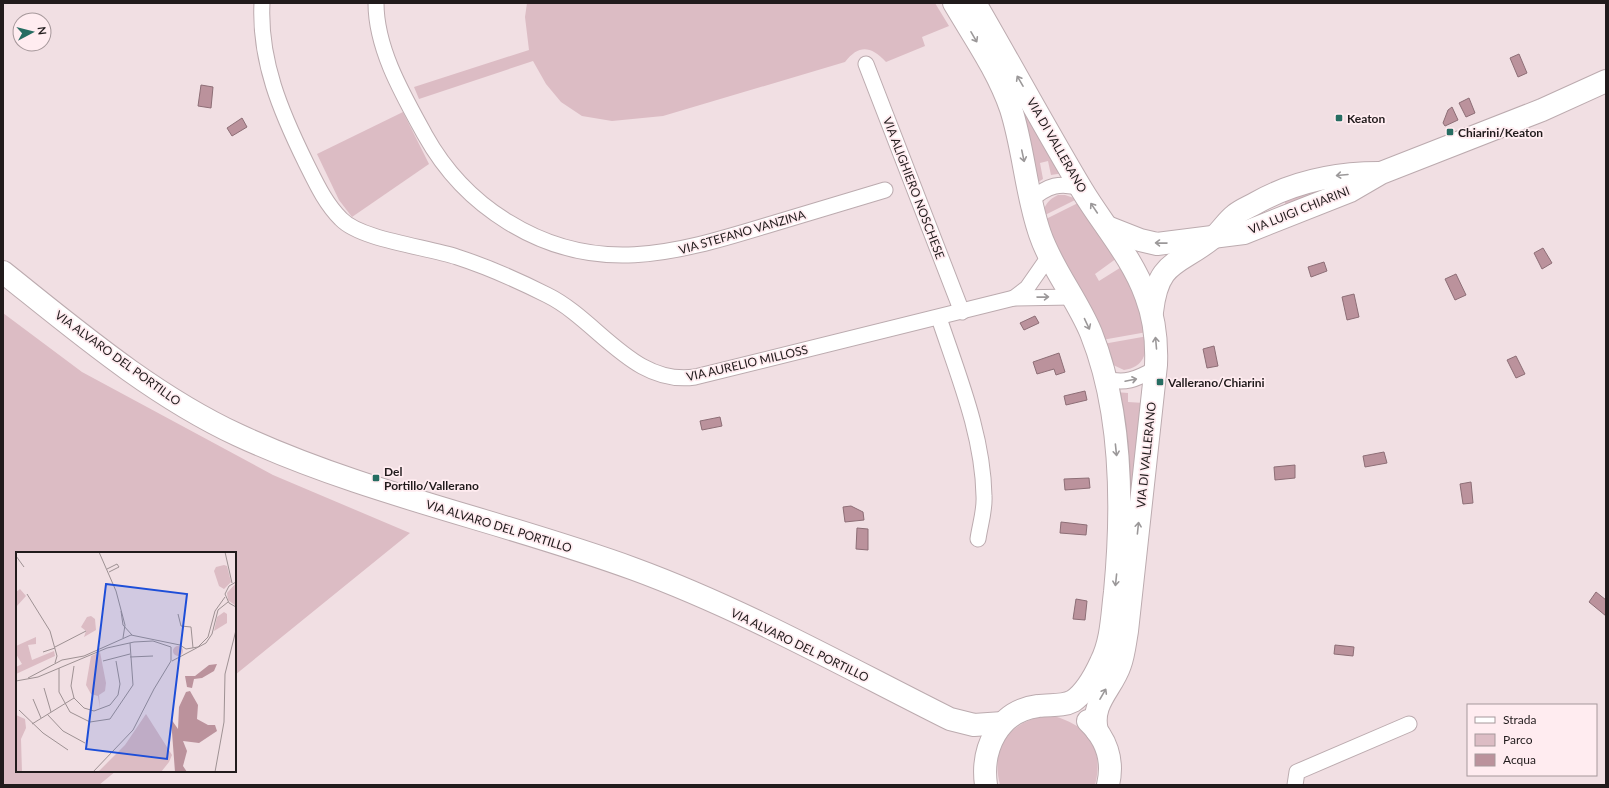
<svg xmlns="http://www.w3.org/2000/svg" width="1609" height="788" font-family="Lato,sans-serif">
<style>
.green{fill:#dcbcc4}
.water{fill:#bb929c;stroke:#8d6e76}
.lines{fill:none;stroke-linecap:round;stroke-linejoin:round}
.street-casing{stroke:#bcabaf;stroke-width:17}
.secondary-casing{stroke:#bcabaf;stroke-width:24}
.street{stroke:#fff;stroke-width:15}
.secondary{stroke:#fff;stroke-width:22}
.oneway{stroke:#9b9899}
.poi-dot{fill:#266d62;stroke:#ffecf0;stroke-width:1.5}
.labels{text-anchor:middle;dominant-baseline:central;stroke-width:3.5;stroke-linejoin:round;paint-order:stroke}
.poi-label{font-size:12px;font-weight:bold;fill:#211b1c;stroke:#ffecf0;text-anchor:start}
.street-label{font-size:12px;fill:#211b1c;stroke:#ffecf0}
.inset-road{fill:none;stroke:#9e9193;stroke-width:1}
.view{fill:#1d4ed8;fill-opacity:0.15;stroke:#1d4ed8;stroke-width:2}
.inset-edge{fill:none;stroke:#211b1c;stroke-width:2}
</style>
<rect width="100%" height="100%" fill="#f1dfe3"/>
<g class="green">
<path d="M527 3H935L949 26 922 37 925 46 886 62C871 46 859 44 845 62L663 116 612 121 582 116 561 102 546 84 533 61 419 99 414 87 529 50 525 17Z"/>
<polygon points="1009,80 1064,173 1051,175 1048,161 1040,163 1043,179 1037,183"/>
<polygon points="403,112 429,164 352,217 339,200 317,154"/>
<polygon points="1335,184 1287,209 1283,197"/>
<path d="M1058 195H1065L1077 199 1043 216C1043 206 1049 199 1058 195Z"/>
<polygon points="1080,202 1117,258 1095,274 1099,281 1123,266 1131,281 1147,332 1102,340 1044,220"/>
<polygon points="3,313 82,372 273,475 410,533 235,675 235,553 17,553 17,771 116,771 99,785 3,785"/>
<path d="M1148 336C1146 354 1144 367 1124 370L1111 364 1103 344Z"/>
<polygon points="1115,392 1128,393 1128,402 1144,403 1130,536"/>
<path d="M1049 715C1086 723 1105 746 1095 785H1000C990 746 1010 721 1049 715Z"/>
</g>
<g class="water">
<polygon points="1519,54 1527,73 1518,77 1510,58"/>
<polygon points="201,85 213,87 211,108 198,106"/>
<polygon points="1469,98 1475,113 1466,117 1459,103"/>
<polygon points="1452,107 1458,120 1445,126 1443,123 1448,110"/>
<polygon points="242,118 247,127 232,136 227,128"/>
<polygon points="1543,248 1552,263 1542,269 1534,253"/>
<polygon points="1324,262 1327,271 1311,277 1308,267"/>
<polygon points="1456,274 1466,295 1455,300 1445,279"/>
<polygon points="1354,294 1359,317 1347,320 1342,297"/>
<polygon points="1035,316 1039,323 1024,330 1020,323"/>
<polygon points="1214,346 1218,366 1207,368 1203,349"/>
<polygon points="1059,353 1065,372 1056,375 1054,369 1037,374 1033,362"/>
<polygon points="1516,356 1525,374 1516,378 1507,360"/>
<polygon points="1085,391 1087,400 1066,405 1064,396"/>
<polygon points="720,417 722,426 702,430 700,421"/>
<polygon points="1384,452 1387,463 1365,467 1363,456"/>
<polygon points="1295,465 1295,478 1275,480 1274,467"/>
<polygon points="1089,478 1090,488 1065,490 1064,479"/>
<polygon points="1471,482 1473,503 1463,504 1460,484"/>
<polygon points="851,506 863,512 864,520 845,522 843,507"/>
<polygon points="1061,522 1087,525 1086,535 1060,533"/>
<polygon points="857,528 868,529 868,550 856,549"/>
<polygon points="1596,592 1606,600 1606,616 1589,602"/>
<polygon points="1076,599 1087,601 1085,620 1073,619"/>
<polygon points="1335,645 1354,647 1353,656 1334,654"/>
</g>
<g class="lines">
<g class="street-casing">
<g id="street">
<path d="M262 3C259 61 281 112 306 163 316 183 325 203 341 219 361 240 428 247 457 257 488 267 519 281 547 295 598 320 633 386 695 377L1014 298 1072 297"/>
<path d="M376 3C376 49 403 95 425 135 445 171 472 200 508 222 595 276 673 254 765 226 805 214 845 202 885 190"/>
<polyline points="866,64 962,312"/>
<path d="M1031 200C1048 185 1060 182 1081 188"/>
<polyline points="1014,298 1027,288 1050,255"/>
<path d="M939 318C958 375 983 435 984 496 985 510 980 525 978 539"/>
<path d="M1104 378C1124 385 1137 379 1155 369"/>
<polyline points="1295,785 1297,772 1409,724"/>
</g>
</g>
<g class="secondary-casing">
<g id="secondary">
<path d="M954 3C974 37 998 71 1011 109 1024 150 1026 194 1040 234 1052 269 1077 299 1091 333 1123 413 1123 508 1115 592 1112 615 1112 640 1101 662 1095 675 1085 693 1073 701 1062 707 1049 704 1038 706 998 711 981 749 986 785"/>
<path d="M975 3C1011 65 1045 128 1082 190 1103 225 1132 257 1146 296 1154 317 1157 342 1156 365L1127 631C1125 642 1124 654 1120 665 1112 689 1090 703 1097 731"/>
<polyline points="1107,227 1140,240 1157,244 1244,233 1350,191 1381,173 1542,110 1606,81"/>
<path d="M3 272C77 331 152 395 238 435 365 494 503 521 634 569 743 609 846 667 950 719L974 725 1003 723"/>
<path d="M1152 312C1158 259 1178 266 1214 237 1222 230 1227 221 1235 215 1241 210 1249 207 1256 203 1295 181 1335 173 1379 173"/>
<path d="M1088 721C1106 738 1114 760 1108 785"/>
</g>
</g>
<use href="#street" class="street"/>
<use href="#secondary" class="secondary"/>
</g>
<defs><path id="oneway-shaft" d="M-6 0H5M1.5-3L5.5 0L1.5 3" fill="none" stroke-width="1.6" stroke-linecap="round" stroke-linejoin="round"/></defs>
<g class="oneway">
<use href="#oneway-shaft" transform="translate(974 37) rotate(60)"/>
<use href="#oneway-shaft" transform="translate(1020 81) rotate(-120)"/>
<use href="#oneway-shaft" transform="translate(1023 156) rotate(78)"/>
<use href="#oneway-shaft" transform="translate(1342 175) rotate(175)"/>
<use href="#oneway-shaft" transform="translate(1094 208) rotate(-124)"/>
<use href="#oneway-shaft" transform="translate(1161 243) rotate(-179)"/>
<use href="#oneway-shaft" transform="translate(1043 297) rotate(-1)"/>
<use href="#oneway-shaft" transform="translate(1087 324) rotate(65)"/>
<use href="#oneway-shaft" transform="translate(1156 343) rotate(-95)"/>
<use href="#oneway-shaft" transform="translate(1131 380) rotate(-12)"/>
<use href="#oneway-shaft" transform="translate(1116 450) rotate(84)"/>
<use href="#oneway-shaft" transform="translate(1138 528) rotate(-84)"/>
<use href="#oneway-shaft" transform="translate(1116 580) rotate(96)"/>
<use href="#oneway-shaft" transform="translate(1103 694) rotate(-60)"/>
</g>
<g class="poi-dot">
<rect x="1335" y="114" width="8" height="8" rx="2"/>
<rect x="1446" y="128" width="8" height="8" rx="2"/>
<rect x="1156" y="378" width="8" height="8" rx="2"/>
<rect x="372" y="474" width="8" height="8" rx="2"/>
</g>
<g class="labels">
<g class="poi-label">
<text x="1347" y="118">Keaton</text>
<text x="1458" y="132">Chiarini/Keaton</text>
<text x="1168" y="382">Vallerano/Chiarini</text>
<text x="384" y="471">Del<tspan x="384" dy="14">Portillo/Vallerano</tspan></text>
</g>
<g class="street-label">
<text transform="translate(1057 145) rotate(60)">VIA DI VALLERANO</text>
<text transform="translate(914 188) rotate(69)">VIA ALIGHIERO NOSCHESE</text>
<text transform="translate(1299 210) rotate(-22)">VIA LUIGI CHIARINI</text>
<text transform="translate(742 232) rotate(-16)">VIA STEFANO VANZINA</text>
<text transform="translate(118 358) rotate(36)">VIA ALVARO DEL PORTILLO</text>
<text transform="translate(747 363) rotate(-13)">VIA AURELIO MILLOSS</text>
<text transform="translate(1146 455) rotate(-84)">VIA DI VALLERANO</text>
<text transform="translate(499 526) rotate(17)">VIA ALVARO DEL PORTILLO</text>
<text transform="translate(800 645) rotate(26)">VIA ALVARO DEL PORTILLO</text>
</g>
</g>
<g transform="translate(16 552)">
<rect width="220" height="220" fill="#f1dfe3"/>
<path d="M208 13 211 14 215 30 208 37 203 34 198 19 200 15ZM220 31V54L212 48 211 41ZM4 37 10 44 0 55V40ZM208 60 211 62V71L198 79 201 65ZM75 64 79 67 80 78 68 85 70 79 65 75 71 65ZM20 85V92L12 93 16 108 38 99 39 104 0 122V115L6 112 0 102V94ZM157 99a5 5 0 1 1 10 0a5 5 0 1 1-10 0ZM84 100 90 131 89 139 83 143 84 156 82 144 75 142 70 133 75 104ZM130 162 156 203 153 210 145 220H82L109 193ZM0 163 9 167 10 176 5 187 6 220H0Z" fill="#dcbcc4"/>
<path d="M201 112 198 119 186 126 178 127 176 136 171 135 169 124H179L193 113ZM174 139 182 153 181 167 192 173H199L201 179 183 191 167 189 171 199 167 214 171 220H159L155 167 162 177 163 155 170 140Z" fill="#bb929c"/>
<path class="inset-road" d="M83 0 100 39 109 73 107 86M209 0 216 31M0 4 8 15M91 17 101 12 103 15 93 20M220 30 213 34 209 42 213 51 220 55M11 42 34 79 41 104 39 111M105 59 107 73 116 83M162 62 165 74 175 75 177 96M39 95 70 79M27 100 39 96M114 105 137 104M87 109 114 102M156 109 190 91 196 82 202 58 212 50M58 114 55 134 58 146 68 156 78 159 94 153 102 143 104 132 100 109M43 116V140L54 160 74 170 94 167 117 133 114 91M12 126 46 108 68 104 115 83 164 93 170 97 182 95 192 85 199 59 209 45M0 129 22 125 91 96 118 90 137 89 155 95V109L138 137 117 178 77 220M28 136 35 160M17 147 25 166M3 158 27 181 52 198M31 162 47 179 69 191M16 172 58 146M199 220 208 170 209 122 220 78"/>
<path class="view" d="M90 32 171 42 151 207 70 197Z"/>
<rect width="220" height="220" class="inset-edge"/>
</g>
<rect width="1609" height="788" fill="none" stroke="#211b1c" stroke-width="8"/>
<rect x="1467" y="704" width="130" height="72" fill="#ffecf0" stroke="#a6989b"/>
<rect x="1475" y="717" width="20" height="6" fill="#ffffff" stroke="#a6989b"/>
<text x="1503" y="724" font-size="12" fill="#211b1c">Strada</text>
<rect x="1475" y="734" width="20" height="12" fill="#dcbcc4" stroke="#a6989b"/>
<text x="1503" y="744" font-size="12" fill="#211b1c">Parco</text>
<rect x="1475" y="754" width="20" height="12" fill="#bb929c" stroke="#a6989b"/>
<text x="1503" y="764" font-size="12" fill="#211b1c">Acqua</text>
<g transform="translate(32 32) rotate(83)"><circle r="19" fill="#ffecf0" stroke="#a6989b"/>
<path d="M0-3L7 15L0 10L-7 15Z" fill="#266d62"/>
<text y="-6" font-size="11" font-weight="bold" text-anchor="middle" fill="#211b1c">N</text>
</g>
</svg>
